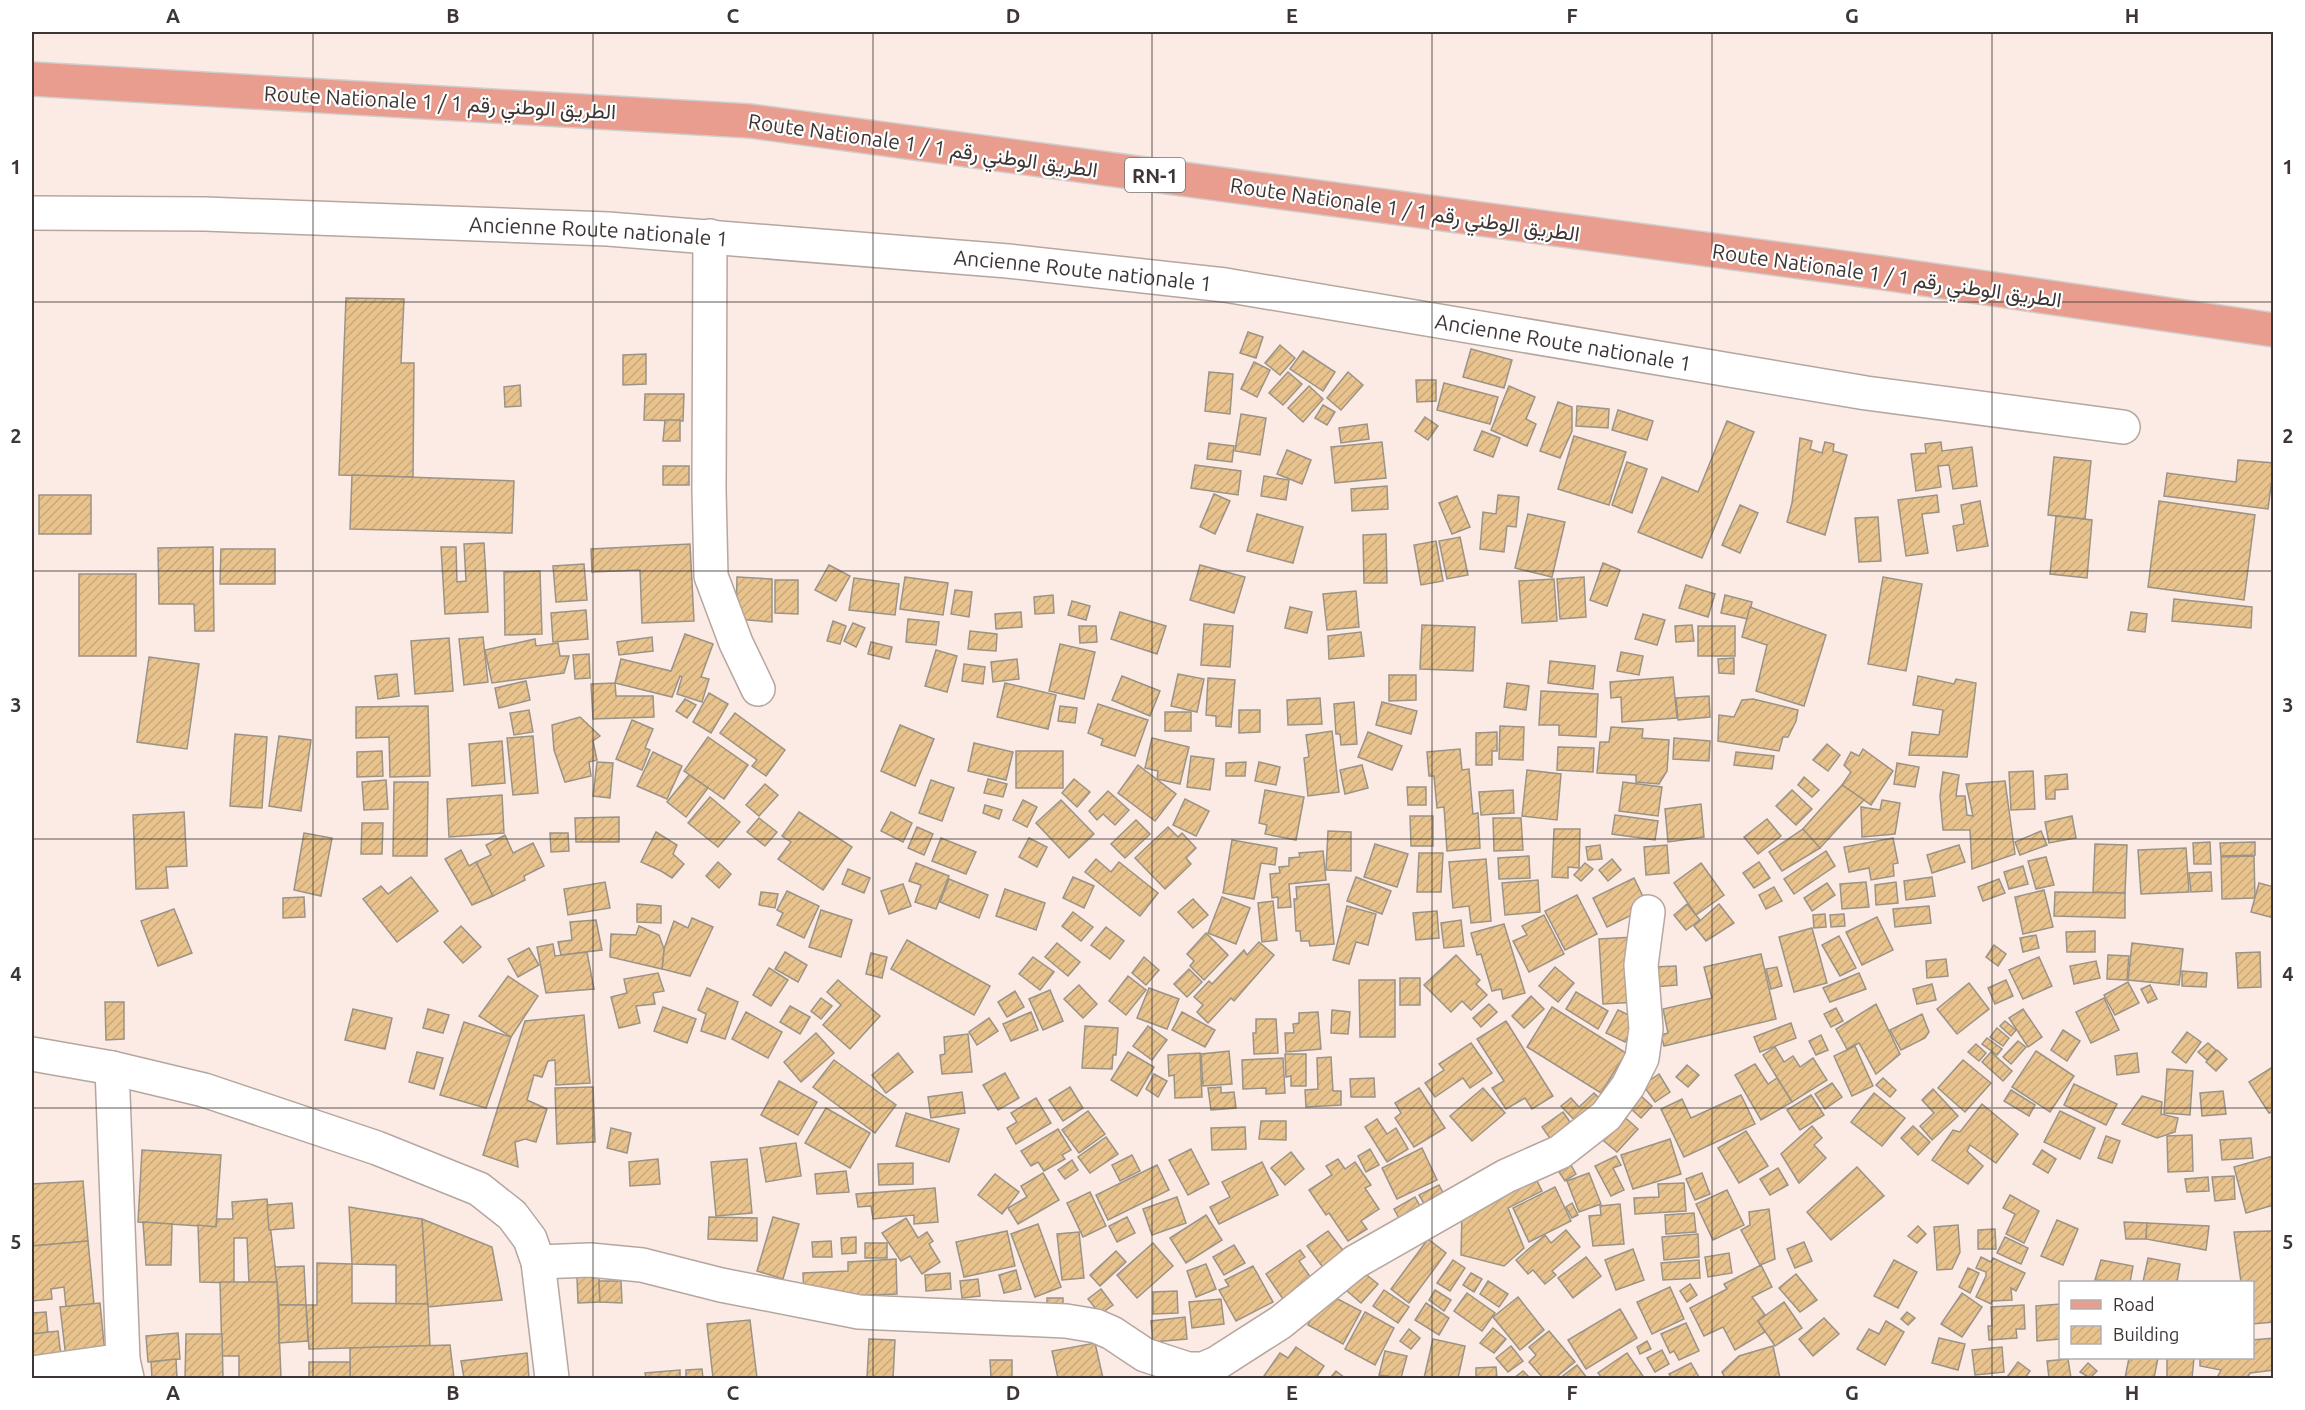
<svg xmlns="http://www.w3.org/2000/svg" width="2305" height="1410" font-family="Ubuntu,Vazirmatn,sans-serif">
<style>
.building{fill:url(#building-hatch);stroke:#9b9386;stroke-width:1.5}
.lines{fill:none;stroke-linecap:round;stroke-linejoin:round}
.minor-casing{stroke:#b6a6a0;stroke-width:36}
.major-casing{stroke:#d0cfce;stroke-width:36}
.minor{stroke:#fff;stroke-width:33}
.major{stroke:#e99d8f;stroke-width:33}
.grid{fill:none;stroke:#3d3634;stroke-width:1.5;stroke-opacity:0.55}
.labels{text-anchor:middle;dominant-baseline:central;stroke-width:4.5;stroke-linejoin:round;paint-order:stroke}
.shield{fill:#fff;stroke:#777271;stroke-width:1.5}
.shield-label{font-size:20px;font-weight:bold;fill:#3d3634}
.street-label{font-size:21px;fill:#3d3634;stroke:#fff}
.neatline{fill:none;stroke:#3d3634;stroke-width:2}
.grid-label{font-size:20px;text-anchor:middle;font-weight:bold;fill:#3d3634}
</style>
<defs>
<pattern id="building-hatch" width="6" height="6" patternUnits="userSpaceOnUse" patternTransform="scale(1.5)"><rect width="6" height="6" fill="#e9c38d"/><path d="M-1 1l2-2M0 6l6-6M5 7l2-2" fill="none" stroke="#c9a87a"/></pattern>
</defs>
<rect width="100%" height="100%" fill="#fcebe5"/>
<g class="building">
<polygon points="346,298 404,299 401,363 414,363 413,477 339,475"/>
<polygon points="1248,332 1263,337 1256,358 1240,353"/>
<polygon points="1280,345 1295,358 1280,375 1265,363"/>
<polygon points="1471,349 1512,360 1504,388 1463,377"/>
<polygon points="1303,351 1335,372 1323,391 1290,369"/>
<polygon points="646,354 646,384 623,385 623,355"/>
<polygon points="1254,362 1270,370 1257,397 1241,389"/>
<polygon points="1209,372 1233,374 1230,414 1205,411"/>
<polygon points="1288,372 1302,384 1283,405 1269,393"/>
<polygon points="1348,372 1363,385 1341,410 1327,398"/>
<polygon points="1416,380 1436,380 1436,401 1417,402"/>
<polygon points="1444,383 1498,397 1490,424 1437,410"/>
<polygon points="520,385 521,406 505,407 504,387"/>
<polygon points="1309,386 1323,399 1303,422 1288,408"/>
<polygon points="1509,386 1535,397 1526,419 1536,424 1527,446 1491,430"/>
<polygon points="645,394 684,394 683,421 644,420"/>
<polygon points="1558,402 1572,407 1572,431 1560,458 1540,451"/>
<polygon points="1323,405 1335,412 1327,425 1315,418"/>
<polygon points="1577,406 1609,409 1608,428 1576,426"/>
<polygon points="1618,410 1653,421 1647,440 1612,430"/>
<polygon points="1241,414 1266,418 1260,455 1235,451"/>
<polygon points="1425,417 1438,426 1428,440 1415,431"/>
<polygon points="665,420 680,420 680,441 663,441"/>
<polygon points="1727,421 1754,432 1702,558 1638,532 1662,477 1698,492"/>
<polygon points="1367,424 1369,439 1341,443 1339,428"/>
<polygon points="1482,431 1500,438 1493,457 1474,450"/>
<polygon points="1574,436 1626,452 1609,505 1558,489"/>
<polygon points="1800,438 1812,441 1810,449 1822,453 1825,442 1834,444 1833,451 1847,455 1825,535 1787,522 1792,503"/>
<polygon points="1382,442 1386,478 1335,483 1331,447"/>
<polygon points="1941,442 1942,451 1972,447 1977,486 1953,489 1949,465 1938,466 1941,487 1916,491 1911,454 1926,453 1925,444"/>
<polygon points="1209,443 1234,446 1232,462 1207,459"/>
<polygon points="1287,450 1311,460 1302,484 1277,474"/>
<polygon points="2054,457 2091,461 2085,519 2048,515"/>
<polygon points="2238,460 2274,463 2268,509 2164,496 2167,473 2236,482"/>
<polygon points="1627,462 1647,469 1632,513 1612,505"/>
<polygon points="1195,465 1241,471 1238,495 1191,488"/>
<rect x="663" y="466" width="26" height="19"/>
<polygon points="352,475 514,481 512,533 350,529"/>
<polygon points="1264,476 1289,480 1286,500 1261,496"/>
<polygon points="1387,486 1388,509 1352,511 1351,489"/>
<polygon points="1214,494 1230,501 1215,534 1200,527"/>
<rect x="39" y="495" width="52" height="39"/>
<polygon points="1498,495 1519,497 1516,527 1507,526 1504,552 1480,549 1483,512 1496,514"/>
<polygon points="1937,495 1939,512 1922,514 1928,553 1906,556 1898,500"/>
<polygon points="1457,496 1470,527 1452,534 1439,503"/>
<polygon points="1980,501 1988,546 1957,551 1953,526 1964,524 1961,505"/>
<polygon points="2159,501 2255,515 2244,600 2148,587"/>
<polygon points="1740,505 1758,513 1740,553 1722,545"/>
<polygon points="1257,514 1303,527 1293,563 1247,551"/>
<polygon points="1528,514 1565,522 1552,577 1515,568"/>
<polygon points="2056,516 2092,520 2087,578 2050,574"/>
<polygon points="1878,517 1881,561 1859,562 1855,518"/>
<polygon points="1386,534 1387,583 1364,583 1363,535"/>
<polygon points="1460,537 1468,575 1447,579 1439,541"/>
<polygon points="1436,541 1443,581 1421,585 1414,545"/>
<polygon points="484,543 488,612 445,614 441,547 456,547 457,582 466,581 464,544"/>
<polygon points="690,544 694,621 642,623 640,570 592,572 591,549"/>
<polygon points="213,547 214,631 195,631 194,604 159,604 158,548"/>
<polygon points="221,549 275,549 275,584 220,584"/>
<polygon points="1603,563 1620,570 1607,606 1590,600"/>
<polygon points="584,564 587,600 556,602 553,566"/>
<polygon points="829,565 850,576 836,601 815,590"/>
<polygon points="1200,565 1245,577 1234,613 1190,600"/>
<polygon points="540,571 542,634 505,635 504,572"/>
<rect x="79" y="574" width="57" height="82"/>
<polygon points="737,577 772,579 772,622 736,619"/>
<polygon points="905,577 948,583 943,615 900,609"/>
<polygon points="1584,577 1586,617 1560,619 1557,579"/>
<polygon points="1883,577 1922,584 1906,671 1868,664"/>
<polygon points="854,578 899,584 895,615 849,610"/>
<polygon points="1554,579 1557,621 1522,623 1519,581"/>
<polygon points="775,580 798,580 798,614 775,613"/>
<polygon points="1686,585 1715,594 1708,617 1679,608"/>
<polygon points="955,590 972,592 969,617 951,614"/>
<polygon points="1356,591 1359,627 1327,630 1323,594"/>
<polygon points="1053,595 1054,613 1035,614 1034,597"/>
<polygon points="1725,595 1752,602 1748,619 1721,613"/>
<polygon points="2174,599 2252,607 2251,628 2172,621"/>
<polygon points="1072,601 1090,606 1086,620 1068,615"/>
<polygon points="1290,607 1312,612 1307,633 1285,628"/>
<polygon points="1750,607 1826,635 1804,706 1756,691 1767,645 1742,637"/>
<polygon points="586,610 588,639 553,642 551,613"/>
<polygon points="1021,612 1022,627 996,629 995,614"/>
<polygon points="1120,612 1166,626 1157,654 1111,639"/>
<polygon points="2131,612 2147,614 2145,632 2128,630"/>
<polygon points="1643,614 1665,620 1657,645 1635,639"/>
<polygon points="908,619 939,622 936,645 906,642"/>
<polygon points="833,621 846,626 840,644 827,641"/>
<polygon points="853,623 865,628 856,647 844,641"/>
<polygon points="1204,624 1233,626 1230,667 1201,665"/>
<polygon points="1422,625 1475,627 1473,671 1420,669"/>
<polygon points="1692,625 1694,641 1676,642 1675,626"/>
<polygon points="1079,626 1096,626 1097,642 1080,643"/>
<rect x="1698" y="626" width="37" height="30"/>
<polygon points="970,631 997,634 996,651 968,649"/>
<polygon points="1361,632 1364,656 1329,659 1328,636"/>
<polygon points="685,634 713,644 701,677 709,679 702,702 677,694 682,677 680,676 672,697 615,683 621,659 671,671"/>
<polygon points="483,637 488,682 464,685 459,639"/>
<polygon points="652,637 653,651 619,655 617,642"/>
<polygon points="449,638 453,691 415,694 411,641"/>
<polygon points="535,639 536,646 558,643 560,656 569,656 564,673 492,683 485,650"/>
<polygon points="871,642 892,647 889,659 868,654"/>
<polygon points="1060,644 1095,652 1084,699 1049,691"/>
<polygon points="936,650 957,656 947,692 925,686"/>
<polygon points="1621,652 1643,656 1639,675 1617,671"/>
<polygon points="589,654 590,678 575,679 573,655"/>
<polygon points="149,657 199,664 187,749 137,742"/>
<polygon points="1734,658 1734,674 1719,673 1718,659"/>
<polygon points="1017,659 1019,679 993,682 991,662"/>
<polygon points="1550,661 1595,666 1593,689 1548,683"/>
<polygon points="964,664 985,667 983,684 962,681"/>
<polygon points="397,674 399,696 378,699 375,676"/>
<polygon points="1178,674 1204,679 1197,712 1171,706"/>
<polygon points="1389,675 1416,675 1416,700 1389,701"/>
<polygon points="1122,676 1160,691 1150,716 1112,700"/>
<polygon points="1918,676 1954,684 1956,679 1976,683 1967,757 1909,755 1912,732 1939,735 1943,710 1913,705"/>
<polygon points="1673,677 1677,718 1622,722 1621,697 1611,698 1610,682"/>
<polygon points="1208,678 1235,680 1231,727 1216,726 1216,716 1206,715"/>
<polygon points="526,681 530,700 499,708 495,688"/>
<polygon points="615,683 616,696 653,696 654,717 593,719 591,684"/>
<polygon points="1005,683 1056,695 1048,729 997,717"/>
<polygon points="1507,683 1529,686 1526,710 1504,707"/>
<polygon points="1541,691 1598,694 1596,737 1559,735 1559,725 1539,725"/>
<polygon points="709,693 728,704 711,733 693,722"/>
<polygon points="1709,696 1710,717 1678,720 1676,698"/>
<polygon points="1320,698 1322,724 1288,725 1287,700"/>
<polygon points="685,699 696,705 687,718 676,711"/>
<polygon points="1753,699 1798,710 1796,721 1788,737 1783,737 1779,751 1718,741 1719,715 1734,717 1742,700"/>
<polygon points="1354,702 1357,744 1341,745 1340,734 1336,734 1334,704"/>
<polygon points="1382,702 1417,711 1411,734 1376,725"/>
<polygon points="1098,704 1148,720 1135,756 1101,745 1103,739 1088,733"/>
<polygon points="428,706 430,776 390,777 389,737 356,738 356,707"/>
<polygon points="1060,706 1077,708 1075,723 1058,721"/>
<polygon points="529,710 533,732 514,735 510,713"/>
<polygon points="1239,710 1260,710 1260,732 1239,733"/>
<rect x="1165" y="712" width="26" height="19"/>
<polygon points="735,713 785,750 766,776 752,766 757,760 720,733"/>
<polygon points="580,717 600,736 593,741 597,760 589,762 591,776 565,782 554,750 552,725"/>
<polygon points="632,720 653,729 645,748 650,750 642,770 616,759"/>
<polygon points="900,725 934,739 915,786 881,771"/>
<polygon points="1500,726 1524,727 1523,760 1499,759"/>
<polygon points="1611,727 1643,729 1642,738 1669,740 1667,771 1659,784 1636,782 1636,775 1597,773 1600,742 1609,742"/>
<polygon points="1332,731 1339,792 1308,796 1304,758 1309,757 1306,735"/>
<polygon points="1368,732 1402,746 1392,770 1358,757"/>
<polygon points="1497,732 1497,751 1492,751 1492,765 1476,765 1476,733"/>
<polygon points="235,734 267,737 262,808 230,806"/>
<polygon points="279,736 311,740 301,811 269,806"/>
<polygon points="533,736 538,793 513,795 507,738"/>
<polygon points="708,737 748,765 724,799 684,771"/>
<polygon points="1152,738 1189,747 1180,784 1157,779 1158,771 1145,768"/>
<polygon points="1674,738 1710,741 1709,761 1673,759"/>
<polygon points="502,741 505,783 472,786 469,744"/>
<polygon points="974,743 1013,752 1006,780 968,771"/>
<polygon points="1827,744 1840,755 1828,771 1813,760"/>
<polygon points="1558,747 1594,748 1593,772 1557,770"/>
<polygon points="1460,749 1462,770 1469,769 1473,814 1478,813 1480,848 1447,851 1444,807 1437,808 1434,776 1429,776 1427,752"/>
<polygon points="1863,749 1893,771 1871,805 1842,785 1851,772 1844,765 1851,752 1859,756"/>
<polygon points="382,751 383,776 357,777 357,752"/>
<rect x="1016" y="751" width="47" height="37"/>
<polygon points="653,752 682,766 667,799 637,786"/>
<polygon points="1736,752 1774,756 1772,769 1734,765"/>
<polygon points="1191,756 1214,759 1210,790 1187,787"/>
<polygon points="597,762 613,763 610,798 593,796"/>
<polygon points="1246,762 1245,776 1226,776 1226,763"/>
<polygon points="1259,762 1280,767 1276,785 1255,781"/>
<polygon points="1897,763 1919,767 1915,787 1894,784"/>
<polygon points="1138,765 1176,794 1155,821 1118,793"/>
<polygon points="1362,765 1368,788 1345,794 1340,770"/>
<polygon points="1527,770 1561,774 1557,820 1522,816"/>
<polygon points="2033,771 2035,809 2011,810 2009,772"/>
<polygon points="1943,772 1959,775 1956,796 1965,796 1967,815 1973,816 1966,784 2005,781 2015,854 1972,869 1970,830 1943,830 1940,796"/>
<polygon points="2067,774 2068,789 2055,790 2055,799 2046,799 2045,776"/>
<polygon points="689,775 708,788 686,817 667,802"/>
<polygon points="1804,777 1819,790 1812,797 1798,785"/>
<polygon points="988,779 1007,784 1003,797 984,793"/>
<polygon points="1074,779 1090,792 1077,807 1062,793"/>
<polygon points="386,780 388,809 364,810 362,782"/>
<polygon points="931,780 954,788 942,821 919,813"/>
<polygon points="394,782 428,782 427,856 393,856"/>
<polygon points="1623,782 1662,787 1658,816 1619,811"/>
<polygon points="765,784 778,795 759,816 746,805"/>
<polygon points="1842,785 1864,800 1820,848 1802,830"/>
<polygon points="1407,787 1426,787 1426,805 1408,805"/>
<polygon points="1265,790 1304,797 1296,840 1265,834 1267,825 1259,823"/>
<polygon points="1513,790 1514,813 1481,815 1479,792"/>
<polygon points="1792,790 1812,809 1796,825 1776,806"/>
<polygon points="1108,791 1129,810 1115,825 1103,814 1097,820 1089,811"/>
<polygon points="502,795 504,833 449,837 447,799"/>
<polygon points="710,797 740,822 718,847 688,823"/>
<polygon points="1185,799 1209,811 1196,836 1173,825"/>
<polygon points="1023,800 1037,807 1027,827 1013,820"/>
<polygon points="1061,800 1094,834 1069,858 1036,823"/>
<polygon points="1882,800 1900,803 1895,834 1862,837 1861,807 1880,810"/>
<polygon points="1701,804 1704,837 1668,842 1665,809"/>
<polygon points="985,805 1002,810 999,819 983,813"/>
<polygon points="184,812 187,866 166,867 168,888 136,889 133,815"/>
<polygon points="799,812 852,847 823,890 778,859 791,842 782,836"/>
<polygon points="891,812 912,823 903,842 881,831"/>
<polygon points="1615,815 1658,821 1655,840 1612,834"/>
<polygon points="1410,816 1433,816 1433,846 1411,846"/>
<polygon points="2072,816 2076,838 2049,843 2045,822"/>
<polygon points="619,817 619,842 576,842 575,818"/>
<polygon points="759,818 777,832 765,846 747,832"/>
<polygon points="1493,818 1521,818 1523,850 1494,851"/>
<polygon points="1767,819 1781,836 1758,854 1744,837"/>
<polygon points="1136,820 1150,834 1125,858 1111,844"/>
<polygon points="362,823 383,823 382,854 361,854"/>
<polygon points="917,827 933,834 924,855 908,848"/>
<polygon points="1168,827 1178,837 1182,833 1196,848 1186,858 1191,864 1165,889 1135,858"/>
<polygon points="1554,829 1580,829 1579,868 1568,867 1568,878 1552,877"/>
<polygon points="1803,829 1820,848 1782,871 1769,852"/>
<polygon points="1328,831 1351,832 1351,871 1326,870"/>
<polygon points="2041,831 2047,845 2020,855 2015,842"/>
<polygon points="656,832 677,845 673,854 684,864 672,878 661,871 641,862"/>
<polygon points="304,833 332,838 321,896 294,890"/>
<polygon points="550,833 568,833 569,851 551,852"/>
<polygon points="505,835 513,853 533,843 544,866 524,876 525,880 493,896 476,862 491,855 486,845"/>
<polygon points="941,838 976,852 966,874 932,861"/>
<polygon points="1029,838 1047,847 1037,867 1019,857"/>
<polygon points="1893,838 1898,863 1893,864 1894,876 1871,880 1869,868 1849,872 1844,847"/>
<polygon points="1232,840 1277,848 1275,865 1261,863 1254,899 1223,893"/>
<polygon points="2210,842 2211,864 2194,864 2193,843"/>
<polygon points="2255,842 2255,855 2221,856 2220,843"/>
<polygon points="1375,844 1408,854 1397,887 1364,877"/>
<polygon points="2095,844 2127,845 2125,893 2093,892"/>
<polygon points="1600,845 1602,859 1588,860 1586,847"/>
<polygon points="1667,845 1669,873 1646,875 1644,847"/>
<polygon points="1959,845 1965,862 1932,873 1927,855"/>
<polygon points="2186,848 2189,892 2141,894 2138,850"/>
<polygon points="461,850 469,866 476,862 493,896 472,905 445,859"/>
<polygon points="1323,851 1326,880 1289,884 1291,907 1278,908 1278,897 1272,898 1270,874 1280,873 1279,867 1289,866 1289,858 1300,857 1299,853"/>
<polygon points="1826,851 1835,866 1794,894 1784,879"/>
<polygon points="1419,853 1443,853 1441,892 1417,892"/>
<polygon points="1529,856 1530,878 1499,879 1498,858"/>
<polygon points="2254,856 2255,898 2222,899 2221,857"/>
<polygon points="2046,857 2054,885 2036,889 2028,861"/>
<polygon points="1096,859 1111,872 1119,862 1158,893 1140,916 1085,872"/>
<polygon points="1486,859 1491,921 1471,923 1469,906 1453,908 1449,862"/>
<polygon points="1612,859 1621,870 1608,881 1599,870"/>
<polygon points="718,862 731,874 719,888 706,876"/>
<polygon points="1759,862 1770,878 1754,888 1743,873"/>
<polygon points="916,863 949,876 936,909 915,902 921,885 909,881"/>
<polygon points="1585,863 1593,869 1581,881 1574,875"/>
<polygon points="1701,863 1724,895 1696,915 1674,883"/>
<polygon points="2023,866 2028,884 2009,889 2004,872"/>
<polygon points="848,869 870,878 864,893 842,884"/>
<polygon points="2211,872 2212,891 2191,892 2189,873"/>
<polygon points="411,877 438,911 397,942 363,899 381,886 388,894"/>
<polygon points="1073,877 1094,886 1084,908 1063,898"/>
<polygon points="1356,877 1391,891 1382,914 1347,901"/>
<polygon points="1932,877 1935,896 1906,900 1904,881"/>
<polygon points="1634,878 1648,907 1607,927 1593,898"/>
<polygon points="949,879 988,895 979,918 940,902"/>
<polygon points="1999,879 2005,893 1983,901 1978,887"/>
<polygon points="1538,880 1540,912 1505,915 1502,883"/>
<polygon points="605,882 610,908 568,915 564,889"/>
<polygon points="1866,882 1869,907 1842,909 1840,884"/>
<polygon points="1896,882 1898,903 1876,905 1875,885"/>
<polygon points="1827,883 1835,895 1812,911 1804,898"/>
<polygon points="2259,883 2274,887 2274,918 2251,912"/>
<polygon points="903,884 911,906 889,914 881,891"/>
<polygon points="1329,884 1334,944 1310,946 1309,941 1301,941 1300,931 1296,931 1294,899 1297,899 1296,887"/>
<polygon points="1774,887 1782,901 1766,909 1759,895"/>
<polygon points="1005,889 1045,903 1036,930 996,916"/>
<polygon points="2044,890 2053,927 2023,934 2015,897"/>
<polygon points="787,891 819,906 804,938 777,925 783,913 777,910"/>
<polygon points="761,892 778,894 775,908 759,905"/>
<polygon points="2055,892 2125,893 2125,918 2054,916"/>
<polygon points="1577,895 1597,934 1565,950 1545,911"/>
<polygon points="304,897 305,917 283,918 283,898"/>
<polygon points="1222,897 1250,908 1236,944 1208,933"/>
<polygon points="1193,899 1208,915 1193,928 1178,912"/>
<polygon points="1273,901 1277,940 1262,942 1258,903"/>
<polygon points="637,904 661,906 661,923 637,922"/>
<polygon points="1687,904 1700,920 1686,930 1674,915"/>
<polygon points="1719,904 1734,923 1706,941 1694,926"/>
<polygon points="1347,906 1376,914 1368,945 1356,942 1349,964 1333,960"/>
<polygon points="1929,906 1931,923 1895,927 1893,909"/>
<polygon points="174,909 192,953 158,966 141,921"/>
<polygon points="821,910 852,920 841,957 809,947"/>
<polygon points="1437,911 1439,938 1416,940 1413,913"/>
<polygon points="1073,912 1093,927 1081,941 1062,926"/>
<polygon points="1825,914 1826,927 1814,928 1813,915"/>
<polygon points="1844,914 1845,926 1831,927 1830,915"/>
<polygon points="1544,915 1564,954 1529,972 1513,941 1527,935 1522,926"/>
<polygon points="1877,917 1893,950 1862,965 1846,932"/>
<polygon points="692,918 713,927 690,976 662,969 664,949 674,921 688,928"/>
<polygon points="596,920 602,950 561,955 558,942 572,940 570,922"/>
<polygon points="1461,920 1464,946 1444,948 1441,923"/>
<polygon points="1504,924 1525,993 1503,999 1501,989 1492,991 1481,954 1477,955 1471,933"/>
<polygon points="461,926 481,947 463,963 444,942"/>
<polygon points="639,926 659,935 664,949 662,969 610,957 611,934 636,935"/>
<polygon points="1106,927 1124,941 1110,959 1091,945"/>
<polygon points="1812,928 1827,983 1794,992 1779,937"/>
<polygon points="2095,931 2095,952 2067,952 2066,932"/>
<polygon points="1206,933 1228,955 1204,980 1190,966 1194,961 1187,954"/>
<polygon points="2036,935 2039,948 2023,952 2020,938"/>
<polygon points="1839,936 1856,968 1840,976 1822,945"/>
<polygon points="1634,937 1638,1002 1603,1004 1599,939"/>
<polygon points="907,940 990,986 974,1015 891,969"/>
<polygon points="1259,942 1274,955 1234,1001 1231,998 1208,1023 1197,1012 1203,1005 1194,997 1209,981 1212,984 1244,950 1247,955"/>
<polygon points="1057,943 1080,962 1068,976 1045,957"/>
<polygon points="2132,943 2183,949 2179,985 2128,980"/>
<polygon points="553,944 555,956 587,952 594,989 546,993 537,947"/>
<polygon points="1994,945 2006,954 1998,966 1986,957"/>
<polygon points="529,948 539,965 518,977 508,959"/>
<polygon points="785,952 807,965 798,982 775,969"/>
<polygon points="2260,952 2261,987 2238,988 2236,953"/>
<polygon points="871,953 887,957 882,978 866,974"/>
<polygon points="1761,954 1776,1019 1664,1046 1661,1035 1668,1033 1663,1009 1712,998 1704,967"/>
<polygon points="1456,955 1480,980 1476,984 1487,995 1471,1010 1462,1001 1451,1012 1424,985"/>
<polygon points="2108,955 2129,956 2127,980 2107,979"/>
<polygon points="1033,957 1054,972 1040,990 1019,974"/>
<polygon points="1144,957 1159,970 1146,985 1132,973"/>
<polygon points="2039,957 2052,986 2023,999 2009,970"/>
<polygon points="1946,959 1948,976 1927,978 1926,961"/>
<polygon points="2096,961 2100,978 2074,984 2070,966"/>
<polygon points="1676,966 1677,985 1654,987 1653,967"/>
<polygon points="1555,967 1574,983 1558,1002 1539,986"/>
<polygon points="1777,967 1782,986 1771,989 1766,969"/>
<polygon points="769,968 788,980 771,1006 753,995"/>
<polygon points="1189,969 1202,982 1187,997 1174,984"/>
<polygon points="2182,971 2207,973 2206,987 2182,986"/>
<polygon points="658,973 664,991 653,993 655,1004 636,1006 640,1023 619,1028 611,997 627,993 624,979"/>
<polygon points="1859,973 1866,989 1830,1002 1823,988"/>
<polygon points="508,976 538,996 511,1037 479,1016"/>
<polygon points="1128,976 1146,990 1126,1015 1109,1001"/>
<rect x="1400" y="978" width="20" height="27"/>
<polygon points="838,980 880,1016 850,1049 823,1025 841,1005 827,992"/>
<polygon points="1359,980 1395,980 1395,1037 1360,1037"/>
<polygon points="2006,980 2013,996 1995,1004 1988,988"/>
<polygon points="2128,982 2139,1003 2115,1015 2104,995"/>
<polygon points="1969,983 1989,1009 1957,1034 1937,1009"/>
<polygon points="1932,984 1936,1000 1917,1004 1913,989"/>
<polygon points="1079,985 1097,1004 1083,1018 1064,999"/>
<polygon points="2150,985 2157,999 2148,1003 2141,989"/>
<polygon points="707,988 738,1002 725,1039 701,1031 706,1014 698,1010"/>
<polygon points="1149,988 1179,999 1167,1029 1137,1018"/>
<polygon points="1050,990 1063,1021 1043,1030 1029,999"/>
<polygon points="1015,991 1024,1007 1007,1017 998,1002"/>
<polygon points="1576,992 1608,1011 1598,1029 1566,1009"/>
<polygon points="1531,996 1544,1009 1524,1028 1512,1016"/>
<polygon points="821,998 832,1006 821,1019 811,1011"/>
<polygon points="2104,998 2119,1030 2091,1043 2076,1012"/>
<polygon points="105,1002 124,1002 124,1039 106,1040"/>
<polygon points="1489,1004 1497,1012 1481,1027 1473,1018"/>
<polygon points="1876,1004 1900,1054 1876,1074 1859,1043 1847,1049 1836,1029"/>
<polygon points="790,1006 810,1017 800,1034 780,1022"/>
<polygon points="663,1007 696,1019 687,1043 654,1031"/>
<polygon points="1552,1007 1626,1053 1601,1093 1527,1047"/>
<polygon points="1836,1008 1843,1021 1831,1027 1824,1014"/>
<polygon points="353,1009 392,1018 385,1049 345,1040"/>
<polygon points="428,1009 449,1015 443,1033 423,1028"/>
<polygon points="2023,1009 2042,1037 2028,1047 2009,1018"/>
<polygon points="1332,1010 1350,1012 1348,1034 1331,1033"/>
<polygon points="1618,1010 1637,1019 1625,1042 1606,1033"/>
<polygon points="746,1012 782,1032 768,1058 732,1039"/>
<polygon points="1031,1012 1038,1030 1011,1041 1003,1024"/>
<polygon points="1182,1012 1215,1030 1205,1047 1172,1030"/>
<polygon points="1318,1012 1321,1049 1286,1052 1285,1033 1294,1033 1293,1024 1299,1023 1299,1013"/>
<polygon points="1922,1014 1929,1032 1925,1038 1901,1050 1890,1030"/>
<polygon points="584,1015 590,1083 556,1085 555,1060 548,1061 542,1077 534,1075 527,1100 547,1109 536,1142 525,1139 515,1142 518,1167 483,1155 525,1021"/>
<polygon points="989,1018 998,1031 977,1045 969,1032"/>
<polygon points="1256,1019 1276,1019 1278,1053 1254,1054 1253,1033 1256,1033"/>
<polygon points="1506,1021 1553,1096 1532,1109 1525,1098 1506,1109 1492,1088 1504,1081 1477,1039"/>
<polygon points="2005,1021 2016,1030 2011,1036 2000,1026"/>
<polygon points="464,1022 511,1037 486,1108 440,1095"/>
<polygon points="1791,1023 1796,1038 1760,1052 1754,1037"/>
<polygon points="1085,1026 1118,1028 1116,1055 1113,1055 1112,1069 1082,1068"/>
<polygon points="1148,1026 1167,1040 1152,1060 1133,1046"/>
<polygon points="1997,1028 2009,1038 2003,1046 1990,1037"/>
<polygon points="2063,1030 2080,1041 2067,1061 2051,1050"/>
<polygon points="2187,1032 2201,1042 2186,1063 2172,1052"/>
<polygon points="816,1033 834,1053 801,1082 784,1062"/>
<polygon points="968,1034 972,1072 942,1074 940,1055 945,1054 944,1037"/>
<polygon points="1821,1035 1828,1050 1816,1055 1809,1041"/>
<polygon points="1987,1038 2002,1049 1997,1055 1982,1044"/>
<polygon points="2018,1041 2026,1047 2011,1064 2003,1057"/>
<polygon points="1471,1043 1492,1073 1470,1088 1463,1078 1435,1097 1425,1083 1444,1070 1439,1064"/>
<polygon points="2208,1043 2216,1050 2207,1060 2198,1052"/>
<polygon points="1976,1044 1986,1053 1979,1061 1968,1052"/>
<polygon points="1855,1046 1873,1086 1852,1096 1834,1056"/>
<polygon points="1775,1047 1784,1062 1793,1056 1800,1067 1813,1058 1827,1080 1792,1102 1763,1055"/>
<polygon points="2217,1050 2227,1059 2216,1071 2206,1062"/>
<polygon points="1229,1051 1232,1084 1203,1086 1201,1054"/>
<polygon points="2036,1051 2074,1076 2050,1112 2012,1087"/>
<polygon points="417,1052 443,1058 434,1089 409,1082"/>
<polygon points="1128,1052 1154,1067 1137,1096 1111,1080"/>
<polygon points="1991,1052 2012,1071 2003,1081 1982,1062"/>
<polygon points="898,1053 913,1072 886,1093 872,1075"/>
<polygon points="1200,1053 1202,1097 1175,1098 1174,1075 1169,1076 1168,1055"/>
<polygon points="2137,1053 2139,1072 2117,1075 2115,1056"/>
<polygon points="1285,1054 1306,1054 1306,1086 1291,1086 1291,1076 1286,1077"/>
<polygon points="1331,1057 1333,1091 1341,1091 1341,1105 1306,1107 1305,1090 1318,1089 1317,1058"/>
<polygon points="1283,1058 1285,1093 1266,1094 1266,1088 1243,1089 1242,1060"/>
<polygon points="834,1060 896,1105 875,1133 813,1087"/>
<polygon points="1963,1060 1991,1083 1965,1112 1938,1088"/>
<polygon points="1755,1064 1768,1084 1777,1078 1792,1102 1761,1120 1735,1075"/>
<polygon points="1687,1065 1699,1075 1688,1087 1676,1077"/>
<polygon points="2274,1066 2274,1111 2269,1113 2249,1082"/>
<polygon points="2167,1069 2193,1071 2190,1115 2164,1113"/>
<polygon points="1005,1073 1019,1098 998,1110 983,1085"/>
<polygon points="1154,1074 1167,1081 1158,1097 1146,1089"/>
<polygon points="1659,1074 1670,1092 1655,1102 1643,1085"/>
<polygon points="1374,1078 1375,1097 1351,1097 1350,1079"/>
<polygon points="1883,1078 1896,1090 1890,1097 1876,1085"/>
<polygon points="779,1081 817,1102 798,1135 761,1115"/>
<polygon points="1832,1083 1842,1097 1825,1109 1815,1094"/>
<polygon points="2074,1084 2117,1104 2106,1125 2064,1105"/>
<polygon points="593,1087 595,1142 557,1144 555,1088"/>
<polygon points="1070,1087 1083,1108 1063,1121 1049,1100"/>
<polygon points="1221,1087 1221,1093 1234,1092 1236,1108 1211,1110 1208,1088"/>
<polygon points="1419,1088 1445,1128 1414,1147 1395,1118 1401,1113 1395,1103"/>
<polygon points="1483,1088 1505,1113 1472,1141 1450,1116"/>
<polygon points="1933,1089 1958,1116 1932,1140 1920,1126 1934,1113 1922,1100"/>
<polygon points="2011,1090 2035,1105 2029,1116 2004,1101"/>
<polygon points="2223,1091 2226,1114 2202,1116 2200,1093"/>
<polygon points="962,1092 965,1113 931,1118 928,1097"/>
<polygon points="1594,1093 1607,1106 1582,1128 1561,1106 1571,1098 1579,1107"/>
<polygon points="1874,1093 1905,1118 1882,1146 1851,1122"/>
<polygon points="1741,1095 1755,1124 1684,1157 1661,1109 1682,1099 1691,1118"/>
<polygon points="1811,1095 1824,1115 1800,1130 1787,1110"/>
<polygon points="1641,1096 1652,1106 1641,1118 1630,1108"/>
<polygon points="2142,1096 2162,1102 2161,1114 2178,1118 2175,1132 2157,1138 2122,1124"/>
<polygon points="1036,1098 1051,1123 1016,1144 1007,1128 1017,1122 1011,1113"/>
<polygon points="1982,1104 2018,1134 1996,1163 1970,1145 1967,1151 1983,1166 1968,1184 1932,1160 1953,1130 1960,1132"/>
<polygon points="826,1108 870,1133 850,1168 805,1143"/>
<polygon points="1088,1111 1105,1134 1079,1153 1062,1130"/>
<polygon points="2060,1111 2095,1128 2080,1159 2044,1142"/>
<polygon points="1563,1112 1575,1129 1554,1144 1542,1127"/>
<polygon points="906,1113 959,1129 949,1162 896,1146"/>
<polygon points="1620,1113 1638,1129 1617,1152 1599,1137"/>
<polygon points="1377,1119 1387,1134 1396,1128 1408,1149 1387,1162 1365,1127"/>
<polygon points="1261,1121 1286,1121 1286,1140 1259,1139"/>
<polygon points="1812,1126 1822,1138 1814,1145 1826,1158 1799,1183 1781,1154"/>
<polygon points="1913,1126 1930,1142 1918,1155 1901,1138"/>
<polygon points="1245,1127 1246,1149 1212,1150 1211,1128"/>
<polygon points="611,1128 631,1133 627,1153 607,1148"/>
<polygon points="1058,1129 1071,1150 1062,1155 1065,1159 1044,1171 1038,1162 1031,1166 1021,1151"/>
<polygon points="1746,1131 1768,1166 1739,1183 1718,1148"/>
<polygon points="2192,1135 2193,1171 2168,1172 2167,1136"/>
<polygon points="2106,1136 2120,1141 2112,1163 2098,1158"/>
<polygon points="1106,1137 1118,1154 1090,1173 1078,1157"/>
<polygon points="2251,1138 2253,1158 2222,1160 2220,1140"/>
<polygon points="1670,1139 1681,1174 1633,1189 1621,1155"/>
<polygon points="796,1143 801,1176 766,1182 760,1148"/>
<polygon points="1422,1148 1437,1180 1397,1199 1382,1168"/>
<polygon points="1191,1149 1209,1184 1188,1195 1169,1160"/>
<polygon points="1370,1149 1379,1165 1366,1172 1358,1156"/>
<polygon points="142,1150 221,1155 216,1227 138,1222"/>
<polygon points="2042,1150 2056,1159 2048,1173 2033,1164"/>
<polygon points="1291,1152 1304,1169 1285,1185 1271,1168"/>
<polygon points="1132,1155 1140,1171 1120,1181 1112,1165"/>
<polygon points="1616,1156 1621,1165 1613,1168 1624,1190 1611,1196 1595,1166"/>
<polygon points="2273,1156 2274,1205 2246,1213 2234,1167"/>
<polygon points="658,1159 660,1184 630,1186 629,1162"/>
<polygon points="747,1159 752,1213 716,1216 711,1162"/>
<polygon points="1338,1159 1345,1169 1355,1162 1371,1185 1365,1188 1379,1209 1361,1221 1367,1229 1348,1241 1329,1213 1326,1215 1309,1190 1332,1175 1326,1166"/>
<polygon points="1072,1160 1078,1170 1065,1179 1058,1170"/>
<polygon points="1262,1162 1278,1195 1219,1224 1210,1207 1230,1197 1222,1182"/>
<polygon points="913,1163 913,1184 879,1185 878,1164"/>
<polygon points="1157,1165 1169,1190 1108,1220 1096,1195"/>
<polygon points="1571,1165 1576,1174 1565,1181 1559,1172"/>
<polygon points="1857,1167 1884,1196 1831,1240 1807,1212"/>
<polygon points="1778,1168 1788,1185 1770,1195 1760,1179"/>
<polygon points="846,1171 849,1192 817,1194 815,1174"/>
<polygon points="1043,1173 1059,1200 1018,1224 1008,1208 1027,1197 1021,1186"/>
<polygon points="1589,1173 1601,1204 1579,1212 1567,1181"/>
<polygon points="1702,1173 1710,1194 1695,1200 1686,1179"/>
<polygon points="995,1174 1019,1192 1002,1214 978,1195"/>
<polygon points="1534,1175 1542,1191 1508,1208 1524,1248 1504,1266 1461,1255 1462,1212"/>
<polygon points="2234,1176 2235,1199 2215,1201 2212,1177"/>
<polygon points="2208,1177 2209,1191 2187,1192 2185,1179"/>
<polygon points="83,1181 88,1241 32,1246 32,1184"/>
<polygon points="1684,1183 1686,1211 1635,1214 1634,1198 1659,1197 1658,1184"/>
<polygon points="1439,1185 1448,1202 1429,1212 1419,1195"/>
<polygon points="1555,1187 1571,1221 1529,1242 1513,1208"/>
<polygon points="935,1188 938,1222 914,1224 914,1215 873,1219 871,1206 858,1207 856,1194"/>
<polygon points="1727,1190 1744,1225 1713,1240 1696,1204"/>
<polygon points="1090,1192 1106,1226 1083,1237 1067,1203"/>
<polygon points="2010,1195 2039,1211 2024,1243 2006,1234 2015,1214 2003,1208"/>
<polygon points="1177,1197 1186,1223 1152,1235 1143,1209"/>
<polygon points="1415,1197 1425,1215 1404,1227 1394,1209"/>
<polygon points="267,1199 277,1282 249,1283 247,1238 234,1238 234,1283 200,1282 198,1225 216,1227 217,1219 233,1219 232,1202"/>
<polygon points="292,1203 294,1228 269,1230 267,1205"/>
<polygon points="1572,1203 1578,1215 1572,1218 1566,1207"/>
<polygon points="1620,1204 1624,1244 1593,1246 1589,1216 1601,1215 1600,1206"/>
<polygon points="349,1207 422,1219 428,1304 396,1304 396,1265 352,1264"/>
<polygon points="1769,1209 1775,1259 1760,1265 1741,1230 1750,1225 1749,1212"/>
<polygon points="1694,1213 1696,1232 1666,1234 1665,1215"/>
<polygon points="1206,1215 1222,1240 1186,1263 1170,1238"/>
<polygon points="709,1217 757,1218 757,1241 708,1239"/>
<polygon points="773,1217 799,1224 783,1279 757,1271"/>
<polygon points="1127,1217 1135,1233 1117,1242 1109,1226"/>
<polygon points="906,1218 918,1238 927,1232 933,1241 929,1244 940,1262 922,1274 910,1256 901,1261 882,1233"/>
<polygon points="422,1219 492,1247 502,1300 428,1307"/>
<polygon points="2057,1220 2078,1229 2063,1265 2041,1256"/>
<polygon points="143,1222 172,1224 171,1265 146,1265"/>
<polygon points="2124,1222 2147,1223 2146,1239 2126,1239"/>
<polygon points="2147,1223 2209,1226 2206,1250 2146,1239"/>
<polygon points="1038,1224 1061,1287 1035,1297 1011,1234"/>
<polygon points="1958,1225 1960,1252 1952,1269 1937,1270 1934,1227"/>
<polygon points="1918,1226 1926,1234 1917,1243 1908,1236"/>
<polygon points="1995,1229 1996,1249 1978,1249 1978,1230"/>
<polygon points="1566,1230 1580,1247 1552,1271 1556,1275 1545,1284 1533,1270 1528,1274 1516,1260 1545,1235 1551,1243"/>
<polygon points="1007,1231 1015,1266 964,1277 956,1242"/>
<polygon points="1328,1231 1349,1258 1328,1274 1307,1246"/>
<polygon points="2271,1231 2274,1235 2274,1322 2252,1324 2252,1282 2241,1282 2234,1232"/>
<polygon points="1079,1232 1084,1278 1062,1280 1057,1234"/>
<polygon points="1698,1234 1699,1257 1664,1260 1662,1237"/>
<polygon points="856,1237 856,1253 842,1254 841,1238"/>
<polygon points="2005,1237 2028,1248 2021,1264 1997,1253"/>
<polygon points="1428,1239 1446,1253 1409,1303 1391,1289"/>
<polygon points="88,1241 94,1304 66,1307 64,1287 51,1289 52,1299 32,1301 32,1246"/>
<polygon points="831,1241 832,1257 813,1257 812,1242"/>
<polygon points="1804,1242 1812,1261 1795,1268 1787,1249"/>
<rect x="865" y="1243" width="22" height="15"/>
<polygon points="1153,1243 1173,1266 1137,1298 1117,1275"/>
<polygon points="1234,1245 1245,1263 1224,1275 1213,1257"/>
<polygon points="1633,1249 1644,1280 1616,1290 1605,1260"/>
<polygon points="1300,1250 1305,1257 1299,1261 1314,1282 1285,1302 1266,1274"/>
<polygon points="1116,1251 1126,1262 1100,1286 1090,1275"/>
<polygon points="1729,1253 1732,1273 1708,1277 1705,1257"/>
<polygon points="1586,1257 1601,1276 1573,1298 1558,1278"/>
<polygon points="1981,1257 1991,1262 1993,1258 2025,1273 2016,1291 2011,1288 2012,1300 1992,1301 1991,1304 1976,1297 1986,1276 1986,1272 1976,1268"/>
<polygon points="2148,1258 2180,1264 2177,1282 2143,1282"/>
<polygon points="896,1259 897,1294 804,1298 803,1273 848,1271 848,1262"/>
<polygon points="1453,1260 1465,1268 1450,1291 1437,1283"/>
<polygon points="1699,1260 1700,1278 1663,1280 1661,1263"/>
<polygon points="1894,1260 1917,1272 1898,1308 1874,1296"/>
<polygon points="2101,1260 2133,1266 2130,1282 2095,1280"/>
<polygon points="317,1263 352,1264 352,1303 428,1304 430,1346 309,1349 306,1305 317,1305"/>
<polygon points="1206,1264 1216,1289 1196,1297 1187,1271"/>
<polygon points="1761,1265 1772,1287 1752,1297 1765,1315 1758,1321 1765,1332 1735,1350 1723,1327 1704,1336 1690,1308 1727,1289 1724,1284"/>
<polygon points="304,1266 306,1305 279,1305 275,1267"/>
<polygon points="1253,1266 1273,1302 1236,1321 1219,1290 1229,1286 1225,1280"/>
<polygon points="1968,1268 1979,1273 1970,1293 1959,1287"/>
<polygon points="1016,1270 1021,1289 1004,1293 999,1275"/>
<polygon points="1363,1272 1378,1284 1361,1303 1347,1291"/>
<polygon points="950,1273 951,1289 926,1291 925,1275"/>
<polygon points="1471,1273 1482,1279 1474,1292 1463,1285"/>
<polygon points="1796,1274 1817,1300 1800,1312 1779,1288"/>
<polygon points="599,1276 600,1302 578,1303 577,1277"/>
<polygon points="978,1279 980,1296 962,1298 960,1281"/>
<polygon points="599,1281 621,1281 622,1303 600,1302"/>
<polygon points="1488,1281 1508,1294 1499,1307 1480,1294"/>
<polygon points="220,1282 277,1282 281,1378 239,1378 239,1356 222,1356"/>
<polygon points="1690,1284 1697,1295 1687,1302 1680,1291"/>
<polygon points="1670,1287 1684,1319 1652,1334 1637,1302"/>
<polygon points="1101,1289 1113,1305 1100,1314 1088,1299"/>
<polygon points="1384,1290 1409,1307 1398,1323 1373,1306"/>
<polygon points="1435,1290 1451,1300 1444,1311 1429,1300"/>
<polygon points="1177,1291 1178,1313 1153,1314 1153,1292"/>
<polygon points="1326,1293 1361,1311 1343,1344 1308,1325"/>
<polygon points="1467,1293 1495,1313 1482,1331 1454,1311"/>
<polygon points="1962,1293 1982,1307 1962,1337 1941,1324"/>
<polygon points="1518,1297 1544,1330 1520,1350 1493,1317"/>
<rect x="1047" y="1298" width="16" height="14"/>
<polygon points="1221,1299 1224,1324 1192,1328 1189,1302"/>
<polygon points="1784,1302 1802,1328 1775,1346 1758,1321"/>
<polygon points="100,1303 105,1354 66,1358 60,1307"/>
<polygon points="1426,1303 1449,1318 1439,1335 1415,1320"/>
<polygon points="2060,1304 2060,1339 2037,1341 2036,1306"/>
<polygon points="279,1305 306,1305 308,1341 279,1343"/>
<polygon points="2024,1305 2025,1329 2016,1329 2017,1338 1989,1340 1988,1326 1992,1326 1991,1307"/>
<polygon points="1620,1309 1637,1338 1586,1369 1568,1340"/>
<polygon points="46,1312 48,1333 32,1334 32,1313"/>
<polygon points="1365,1312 1394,1328 1375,1365 1345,1349"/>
<polygon points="1907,1312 1915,1318 1908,1325 1901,1319"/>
<polygon points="1185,1317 1187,1339 1153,1342 1151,1321"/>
<polygon points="1824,1318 1839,1334 1813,1356 1799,1339"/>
<polygon points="750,1320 757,1378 713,1378 707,1324"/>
<polygon points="1886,1321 1904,1332 1885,1365 1857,1349 1869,1329 1879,1334"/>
<polygon points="1686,1323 1699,1351 1679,1360 1674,1351 1670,1353 1661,1334"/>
<polygon points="1493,1328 1506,1339 1494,1353 1480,1343"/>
<polygon points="1409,1329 1420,1338 1411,1349 1400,1341"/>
<polygon points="58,1331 61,1356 32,1359 32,1334"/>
<polygon points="1549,1331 1575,1362 1555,1378 1543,1378 1529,1362 1536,1355 1529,1347"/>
<polygon points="178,1333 180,1359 148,1362 146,1336"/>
<polygon points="186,1334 222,1334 223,1378 185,1378"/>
<polygon points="1939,1338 1965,1344 1958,1370 1932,1363"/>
<polygon points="2274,1338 2274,1370 2250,1373 2247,1378 2217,1378 2221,1370 2200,1366 2200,1358 2252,1358 2252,1340"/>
<polygon points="869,1339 895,1340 893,1378 867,1378"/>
<polygon points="1433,1339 1465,1346 1458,1378 1424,1378"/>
<polygon points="1647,1341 1651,1349 1640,1354 1637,1347"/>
<polygon points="1095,1343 1103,1378 1058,1378 1052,1351"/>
<polygon points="450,1345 454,1378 350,1378 350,1348"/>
<polygon points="1511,1346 1523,1361 1508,1372 1496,1358"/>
<polygon points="1773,1346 1780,1378 1725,1378 1722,1372 1739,1356"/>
<polygon points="1296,1347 1324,1366 1316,1378 1268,1378 1264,1376 1280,1353 1288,1358"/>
<polygon points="2002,1347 2004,1372 1975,1375 1972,1350"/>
<polygon points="1662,1350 1669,1364 1655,1372 1647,1358"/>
<polygon points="1385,1351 1407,1356 1401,1378 1379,1375"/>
<polygon points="527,1353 529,1378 464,1378 461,1361"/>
<polygon points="1627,1353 1643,1376 1640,1378 1602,1378 1598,1373"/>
<polygon points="2129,1358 2158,1358 2154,1378 2125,1378"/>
<polygon points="2167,1358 2194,1358 2192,1378 2167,1378"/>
<polygon points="176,1359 177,1378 152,1378 151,1362"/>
<polygon points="2068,1359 2071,1378 2049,1378 2047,1361"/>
<polygon points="990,1360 1012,1360 1012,1378 991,1378"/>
<rect x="309" y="1362" width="41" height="16"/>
<polygon points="2018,1362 2030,1371 2025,1378 2010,1378 2007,1377"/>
<polygon points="1691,1363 1699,1377 1672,1378 1669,1374"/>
<polygon points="2088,1363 2097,1371 2090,1378 2080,1372"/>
<polygon points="1577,1365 1587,1378 1560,1378"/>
<polygon points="1496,1367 1497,1378 1476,1378 1476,1368"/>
<polygon points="702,1369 703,1378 686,1378 686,1370"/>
<polygon points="680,1370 680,1378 646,1378 645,1373"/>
<polygon points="1336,1371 1345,1378 1330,1378"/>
<polygon points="1523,1371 1530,1378 1514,1378"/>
</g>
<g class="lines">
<g class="minor-casing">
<g id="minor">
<path id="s1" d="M32 213 205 214 608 229 1008 261 1225 285 1866 393 2123 427"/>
<polyline points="710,236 709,490 711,576 736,643 758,689"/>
<polyline points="32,1054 112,1068 204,1090 377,1148 479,1189 512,1215 530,1239 538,1262 552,1378"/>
<polyline points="112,1068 123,1360 127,1378"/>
<polyline points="538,1262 590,1260 642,1265 721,1285 859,1312 1066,1321 1096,1326 1112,1333 1145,1355 1188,1369 1203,1369 1217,1363 1281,1322 1355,1262 1506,1176 1560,1152 1606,1116 1628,1086 1642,1058 1646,1029 1641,965 1648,912"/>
<polyline points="32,1373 123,1360"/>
</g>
</g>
<g class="major-casing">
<polyline id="major" points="32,79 750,121 1883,273 2274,330"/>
</g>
<use href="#minor" class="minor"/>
<use href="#major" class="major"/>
</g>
<path class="grid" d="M313 32V1378M593 32V1378M873 32V1378M1152 32V1378M1432 32V1378M1712 32V1378M1992 32V1378M32 302H2274M32 571H2274M32 839H2274M32 1108H2274"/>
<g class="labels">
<rect class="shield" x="1125" y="158" width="60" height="34" rx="4.5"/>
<g class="shield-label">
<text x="1155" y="175">RN-1</text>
</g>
<g class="street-label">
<text transform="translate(440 102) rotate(3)">Route Nationale 1 / الطريق الوطني رقم 1</text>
<text transform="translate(923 145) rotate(8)">Route Nationale 1 / الطريق الوطني رقم 1</text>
<text transform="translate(1405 209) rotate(8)">Route Nationale 1 / الطريق الوطني رقم 1</text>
<text stroke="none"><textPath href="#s1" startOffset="567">Ancienne Route nationale 1</textPath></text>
<text stroke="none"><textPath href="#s1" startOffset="1053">Ancienne Route nationale 1</textPath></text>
<text transform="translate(1887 275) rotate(8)">Route Nationale 1 / الطريق الوطني رقم 1</text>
<text stroke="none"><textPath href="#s1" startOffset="1539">Ancienne Route nationale 1</textPath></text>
</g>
</g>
<rect width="2305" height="1410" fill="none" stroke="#ffffff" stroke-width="66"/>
<rect x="2059" y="1281" width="195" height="78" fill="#ffffff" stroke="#b1afae" stroke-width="1.5"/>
<rect x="2071" y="1300" width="30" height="9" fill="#e99d8f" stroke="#b1afae" stroke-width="1.5"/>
<text x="2113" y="1311" font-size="18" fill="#3d3634">Road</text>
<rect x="2071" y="1326" width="30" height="18" fill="url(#building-hatch)" stroke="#b1afae" stroke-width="1.5"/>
<text x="2113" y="1341" font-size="18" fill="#3d3634">Building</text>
<rect x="33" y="33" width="2239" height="1344" class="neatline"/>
<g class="grid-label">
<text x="173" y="23">A</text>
<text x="453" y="23">B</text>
<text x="733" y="23">C</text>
<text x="1013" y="23">D</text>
<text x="1292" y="23">E</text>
<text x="1572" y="23">F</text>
<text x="1852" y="23">G</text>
<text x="2132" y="23">H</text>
<text x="16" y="174">1</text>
<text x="2288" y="174">1</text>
<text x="16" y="443">2</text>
<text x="2288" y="443">2</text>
<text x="16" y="712">3</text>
<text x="2288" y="712">3</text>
<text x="16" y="981">4</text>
<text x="2288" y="981">4</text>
<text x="16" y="1249">5</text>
<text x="2288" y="1249">5</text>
<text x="173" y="1400">A</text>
<text x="453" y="1400">B</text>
<text x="733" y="1400">C</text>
<text x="1013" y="1400">D</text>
<text x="1292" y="1400">E</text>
<text x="1572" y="1400">F</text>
<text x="1852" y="1400">G</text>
<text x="2132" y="1400">H</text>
</g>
</svg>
